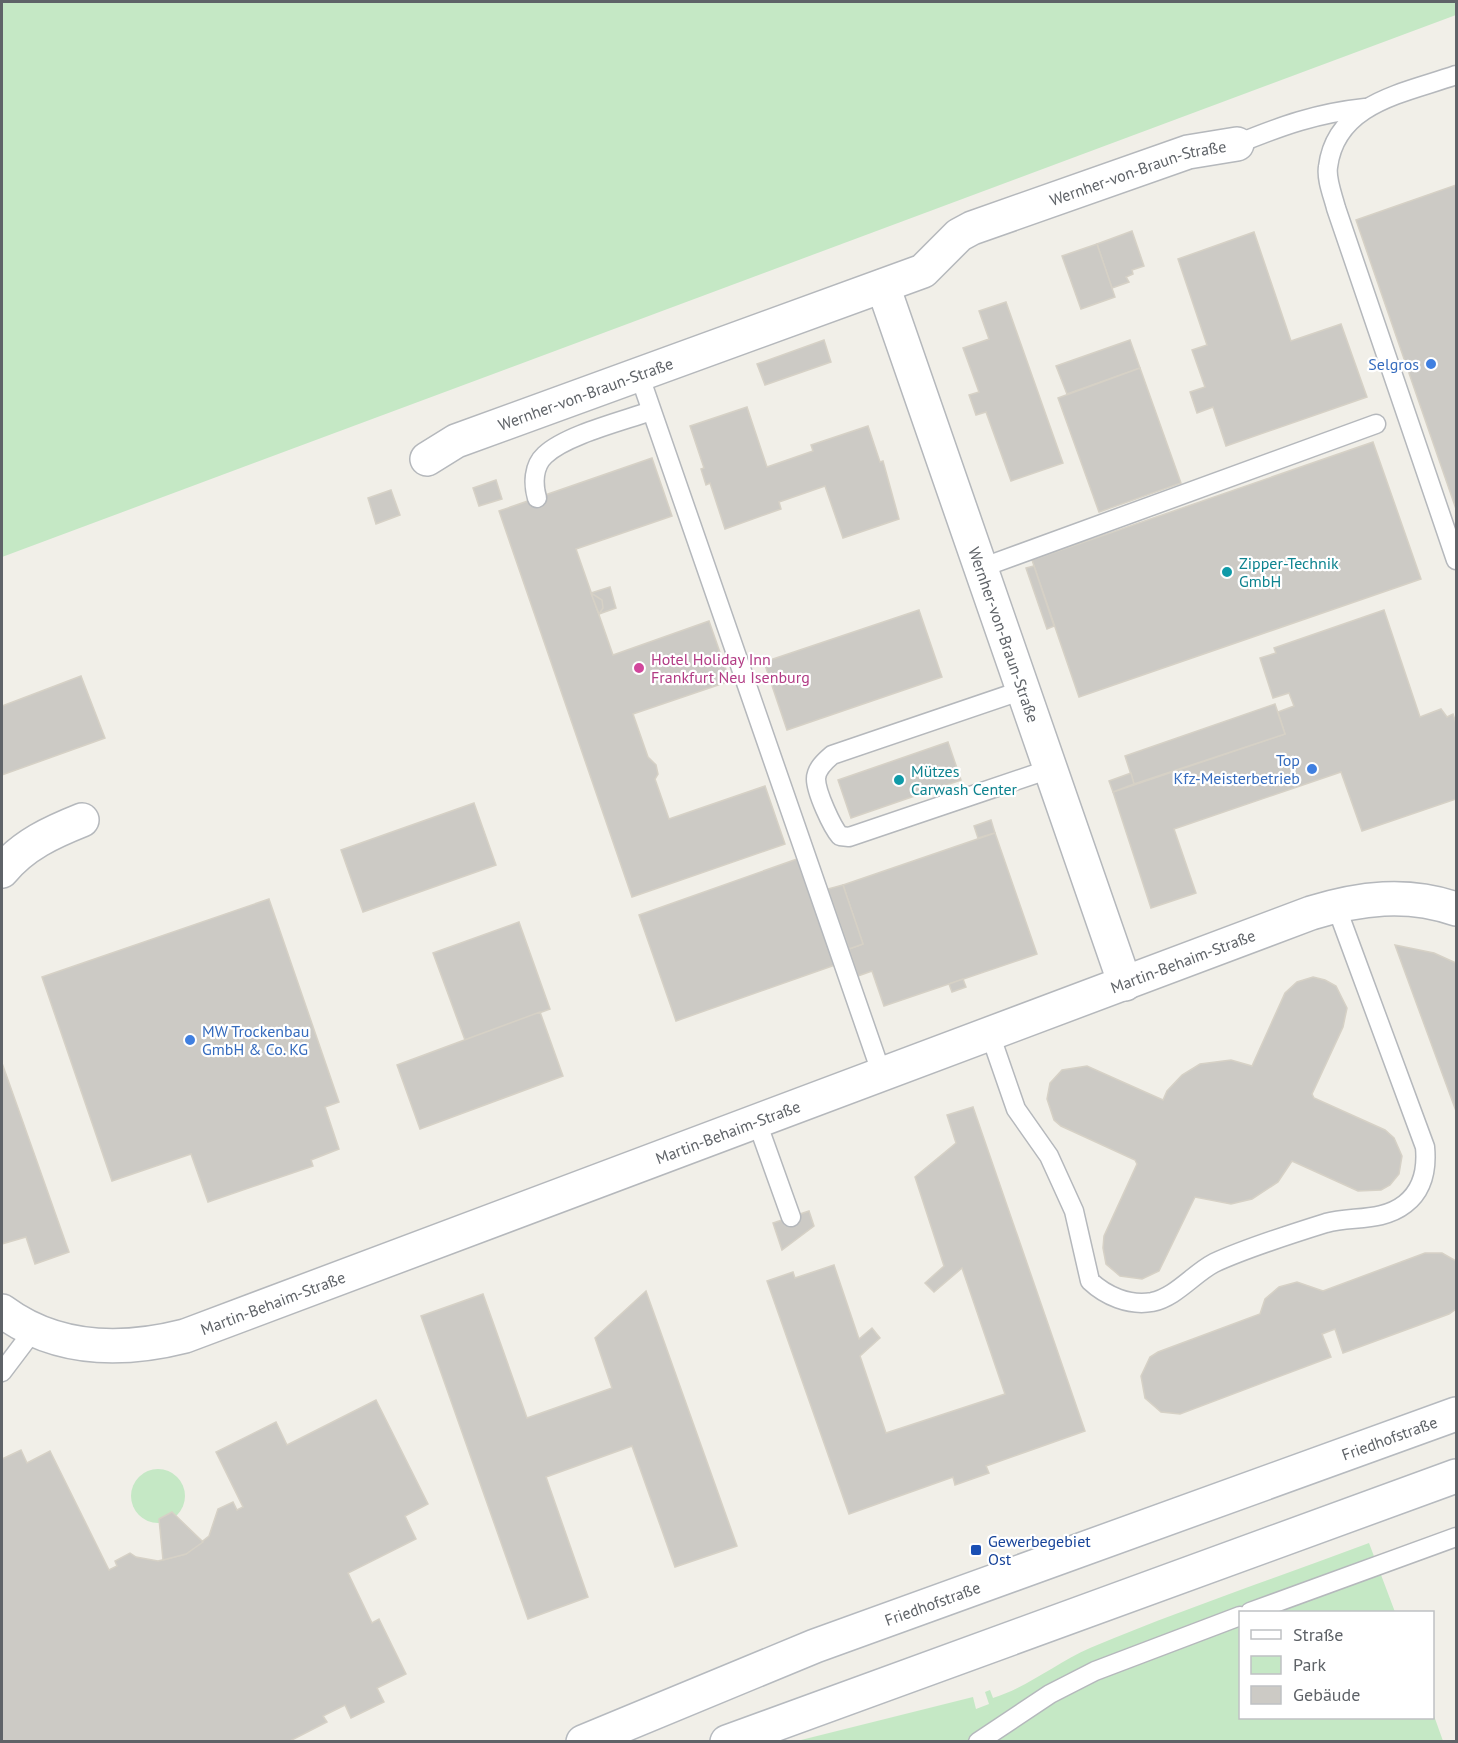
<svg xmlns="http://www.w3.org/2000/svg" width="1458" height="1743" font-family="'PT Sans',sans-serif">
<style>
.green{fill:#c5e8c5}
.building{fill:#cccac5;stroke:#d6d1c6;stroke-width:1.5}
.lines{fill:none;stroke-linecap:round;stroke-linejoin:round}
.service-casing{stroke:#b5b8bc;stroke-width:21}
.minor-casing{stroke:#b5b8bc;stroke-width:36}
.secondary-casing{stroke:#b6babf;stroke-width:36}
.service{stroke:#fff;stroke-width:18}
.minor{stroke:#fff;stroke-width:33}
.secondary{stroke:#fff;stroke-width:33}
.shop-dot{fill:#3f7fe0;stroke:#fff;stroke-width:2}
.culture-dot{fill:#0f9aa8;stroke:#fff;stroke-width:2}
.hotel-dot{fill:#d1479c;stroke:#fff;stroke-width:2}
.transit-dot{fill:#1a4fb4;stroke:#fff;stroke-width:2}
.labels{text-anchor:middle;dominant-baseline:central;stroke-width:4.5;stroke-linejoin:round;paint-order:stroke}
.street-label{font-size:16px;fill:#5f6368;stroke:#fff}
.shop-label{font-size:16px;fill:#366cbe;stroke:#fff;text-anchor:end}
.culture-label{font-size:16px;fill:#0d838f;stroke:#fff;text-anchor:start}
.hotel-label{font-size:16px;fill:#b23c85;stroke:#fff;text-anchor:start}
.transit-label{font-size:16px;fill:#164399;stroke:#fff;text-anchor:start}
</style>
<rect width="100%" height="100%" fill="#f1efe8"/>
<g class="green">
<polygon points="2,2 1456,2 1456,15 2,557"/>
<circle cx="158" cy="1496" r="27"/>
<path d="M1369 1543 1395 1612H1240V1718H1432L1433 1713 1443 1741 793 1742 973 1697 976 1709 989 1704 985 1692 990 1690 993 1698C1028 1687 1056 1663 1090 1648 1181 1610 1276 1578 1369 1543Z"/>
</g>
<g class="building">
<polygon points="1456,185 1456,509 1356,220"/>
<polygon points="1132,231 1144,266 1132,270 1133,274 1126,277 1129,282 1112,288 1097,244"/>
<polygon points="1254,232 1291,341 1341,324 1367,397 1226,446 1213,407 1197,413 1190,392 1205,387 1192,350 1207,345 1178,259"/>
<polygon points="1097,244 1115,297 1081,309 1062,256"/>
<polygon points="1006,302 1063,463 1011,481 986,412 976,415 969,395 979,392 963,348 989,339 979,311"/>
<polygon points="824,340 831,362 765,385 757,364"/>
<polygon points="1130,340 1140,368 1067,394 1056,366"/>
<polygon points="1140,368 1181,483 1099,512 1058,398"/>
<polygon points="747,407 767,467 813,451 811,445 868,426 880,462 883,461 899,519 843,538 825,486 779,502 781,509 725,529 710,483 706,485 701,469 704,468 690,426"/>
<polygon points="1373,442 1421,579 1079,697 1032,560"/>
<polygon points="652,458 672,516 576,549 613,655 709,621 730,681 633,714 648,757 656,765 658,774 655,779 669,819 765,786 785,844 632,897 499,511"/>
<polygon points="496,480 502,499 479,506 473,488"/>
<polygon points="391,490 400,515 376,524 368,498"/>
<polygon points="1034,566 1054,626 1047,629 1026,568"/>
<polygon points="610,587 616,608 599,614 591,593"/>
<polygon points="591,593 602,600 603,608 599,614"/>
<polygon points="919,610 942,677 787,730 764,662"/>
<polygon points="1384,610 1420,717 1441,709 1447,717 1453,714 1456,723 1456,799 1362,831 1341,772 1174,829 1196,893 1151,908 1113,792 1285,734 1278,712 1294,706 1289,693 1273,698 1260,658 1276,653 1274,648"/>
<polygon points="81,676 105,738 2,775 2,706"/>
<polygon points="1275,704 1285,734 1134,784 1125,756"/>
<polygon points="948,742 961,780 851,818 838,780"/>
<polygon points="1131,773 1134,784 1113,792 1109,781"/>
<polygon points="474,803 496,865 363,912 341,850"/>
<polygon points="991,820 995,833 978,838 974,826"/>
<polygon points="995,833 1037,954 884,1006 872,971 858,976 849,949 863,944 843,885"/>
<polygon points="797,859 835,965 676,1021 639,915"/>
<polygon points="843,885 863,944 849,949 828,889"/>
<polygon points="269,899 339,1102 325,1107 339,1149 311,1160 313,1166 208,1202 191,1154 112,1181 42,977"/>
<polygon points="519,922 550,1009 465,1040 433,953"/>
<polygon points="1395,945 1434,953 1456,963 1456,1111"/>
<polygon points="1313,977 1325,980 1336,986 1347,1008 1343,1027 1312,1094 1314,1098 1385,1130 1394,1138 1402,1156 1399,1174 1390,1185 1381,1190 1358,1191 1292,1161 1278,1182 1252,1199 1231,1204 1195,1197 1159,1271 1142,1279 1120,1276 1106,1264 1103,1248 1104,1236 1137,1164 1135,1160 1061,1126 1054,1120 1047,1099 1050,1083 1062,1070 1087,1066 1163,1100 1167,1091 1182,1075 1200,1064 1231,1060 1252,1066 1285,993 1297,982"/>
<polygon points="963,979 966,987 952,992 949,984"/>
<polygon points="540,1012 563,1076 420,1129 397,1065"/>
<polygon points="2,1063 69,1252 35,1264 26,1237 2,1244"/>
<polygon points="973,1107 1085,1431 986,1466 989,1473 955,1485 953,1477 849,1514 767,1281 793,1272 795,1278 834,1265 859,1339 872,1328 880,1338 860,1356 886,1433 1005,1394 962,1268 934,1292 925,1283 944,1266 915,1177 956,1143 947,1115"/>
<polygon points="809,1211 814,1226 782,1250 773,1223"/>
<polygon points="1425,1253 1442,1253 1456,1261 1456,1309 1449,1314 1343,1353 1335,1329 1322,1334 1331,1357 1180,1414 1161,1412 1145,1398 1141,1376 1150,1357 1158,1352 1260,1314 1265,1299 1279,1287 1297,1282 1323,1291"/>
<polygon points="646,1291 737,1546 675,1567 632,1446 546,1477 588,1597 528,1619 421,1316 483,1294 527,1418 612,1388 595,1338"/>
<polygon points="376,1400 428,1504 405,1516 416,1539 348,1573 372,1623 379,1619 406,1674 377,1688 384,1702 351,1718 345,1705 323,1716 327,1722 288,1742 2,1742 2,1459 21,1450 27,1463 50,1451 109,1570 117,1566 115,1561 130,1553 136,1557 158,1561 186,1554 209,1536 218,1509 233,1502 237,1510 243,1507 216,1452 276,1422 287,1445"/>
<polygon points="172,1512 203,1542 186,1554 163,1560 159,1519"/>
</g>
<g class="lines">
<g class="service-casing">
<g id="service">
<path d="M1456 75C1406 93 1336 102 1328 167 1326 179 1333 196 1336 208L1456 560"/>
<path d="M1237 144C1281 126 1317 113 1365 108"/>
<polyline points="639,374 882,1075"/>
<path d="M537 498C533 484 533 466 545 455 566 435 623 421 651 411"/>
<polyline points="981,568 1376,424"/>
<path d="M1023 690 832 755C825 761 816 769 816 779 816 792 832 827 840 836L849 837 1050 769"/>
<path d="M990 1034 1016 1109 1049 1156 1074 1211 1090 1281C1106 1296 1129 1306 1152 1302 1176 1297 1193 1274 1214 1263 1244 1249 1294 1233 1326 1223 1352 1216 1382 1222 1405 1204 1423 1190 1427 1168 1425 1147L1336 906"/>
<polyline points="757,1122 791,1217"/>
<polyline points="2,1372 33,1331"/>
<polyline points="1250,1612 1456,1537"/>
<polyline points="978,1742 1050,1694 1095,1671 1240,1616"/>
</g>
</g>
<g class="minor-casing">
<g id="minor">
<path id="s1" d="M883 286 1125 984"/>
<path id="s2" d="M427 459 456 441 923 271 959 235 972 228 1188 152 1237 144"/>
<path d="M2 871C23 845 52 832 82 820"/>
<path id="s3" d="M2 1311C56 1351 122 1352 185 1336L1311 913C1360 898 1407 892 1456 909"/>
</g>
</g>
<g class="secondary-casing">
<g id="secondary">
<path id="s4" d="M583 1742 815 1646 1456 1414"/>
<polyline points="727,1742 1456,1476"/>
</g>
</g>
<use href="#service" class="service"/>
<use href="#minor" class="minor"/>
<use href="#secondary" class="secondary"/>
</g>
<g class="shop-dot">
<circle cx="1431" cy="364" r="6"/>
<circle cx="1312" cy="769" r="6"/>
<circle cx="190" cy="1040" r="6"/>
</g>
<g class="culture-dot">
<circle cx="1227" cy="572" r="6"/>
<circle cx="899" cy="780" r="6"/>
</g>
<circle class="hotel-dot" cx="639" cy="668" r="6"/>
<rect class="transit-dot" x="970" y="1544" width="12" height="12" rx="3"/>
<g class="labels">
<g class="street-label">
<text stroke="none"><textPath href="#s2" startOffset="772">Wernher-von-Braun-Straße</textPath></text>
<text stroke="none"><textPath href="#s2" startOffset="172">Wernher-von-Braun-Straße</textPath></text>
<text stroke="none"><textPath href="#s1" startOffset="369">Wernher-von-Braun-Straße</textPath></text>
<text stroke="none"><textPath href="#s3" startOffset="1257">Martin-Behaim-Straße</textPath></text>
<text stroke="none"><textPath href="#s3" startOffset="771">Martin-Behaim-Straße</textPath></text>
<text stroke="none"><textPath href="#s3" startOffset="285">Martin-Behaim-Straße</textPath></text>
<text stroke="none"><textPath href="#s4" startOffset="862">Friedhofstraße</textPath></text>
<text stroke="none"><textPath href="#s4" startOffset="376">Friedhofstraße</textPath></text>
</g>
<g class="shop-label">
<text x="1419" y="364">Selgros</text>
<text x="1300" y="760">Top<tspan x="1300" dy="18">Kfz-Meisterbetrieb</tspan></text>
<text x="202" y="1031" text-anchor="start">MW Trockenbau<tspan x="202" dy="18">GmbH &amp; Co. KG</tspan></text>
</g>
<g class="culture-label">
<text x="1239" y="563">Zipper-Technik<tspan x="1239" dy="18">GmbH</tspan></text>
<text x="911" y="771">Mützes<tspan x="911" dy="18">Carwash Center</tspan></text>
</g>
<g class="hotel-label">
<text x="651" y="659">Hotel Holiday Inn<tspan x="651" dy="18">Frankfurt Neu Isenburg</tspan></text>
</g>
<g class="transit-label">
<text x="988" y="1541">Gewerbegebiet<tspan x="988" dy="18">Ost</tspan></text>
</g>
</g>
<rect width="1458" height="1743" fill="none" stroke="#5f6368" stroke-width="6"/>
<rect x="1239" y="1611" width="195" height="108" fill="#ffffff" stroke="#bfc1c3" stroke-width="1.5"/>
<rect x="1251" y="1630" width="30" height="9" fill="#ffffff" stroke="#bfc1c3" stroke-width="1.5"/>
<text x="1293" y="1641" font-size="18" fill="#5f6368">Straße</text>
<rect x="1251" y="1656" width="30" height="18" fill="#c5e8c5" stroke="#bfc1c3" stroke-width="1.5"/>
<text x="1293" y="1671" font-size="18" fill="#5f6368">Park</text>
<rect x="1251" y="1686" width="30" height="18" fill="#cccac5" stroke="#bfc1c3" stroke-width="1.5"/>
<text x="1293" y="1701" font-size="18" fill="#5f6368">Gebäude</text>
</svg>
